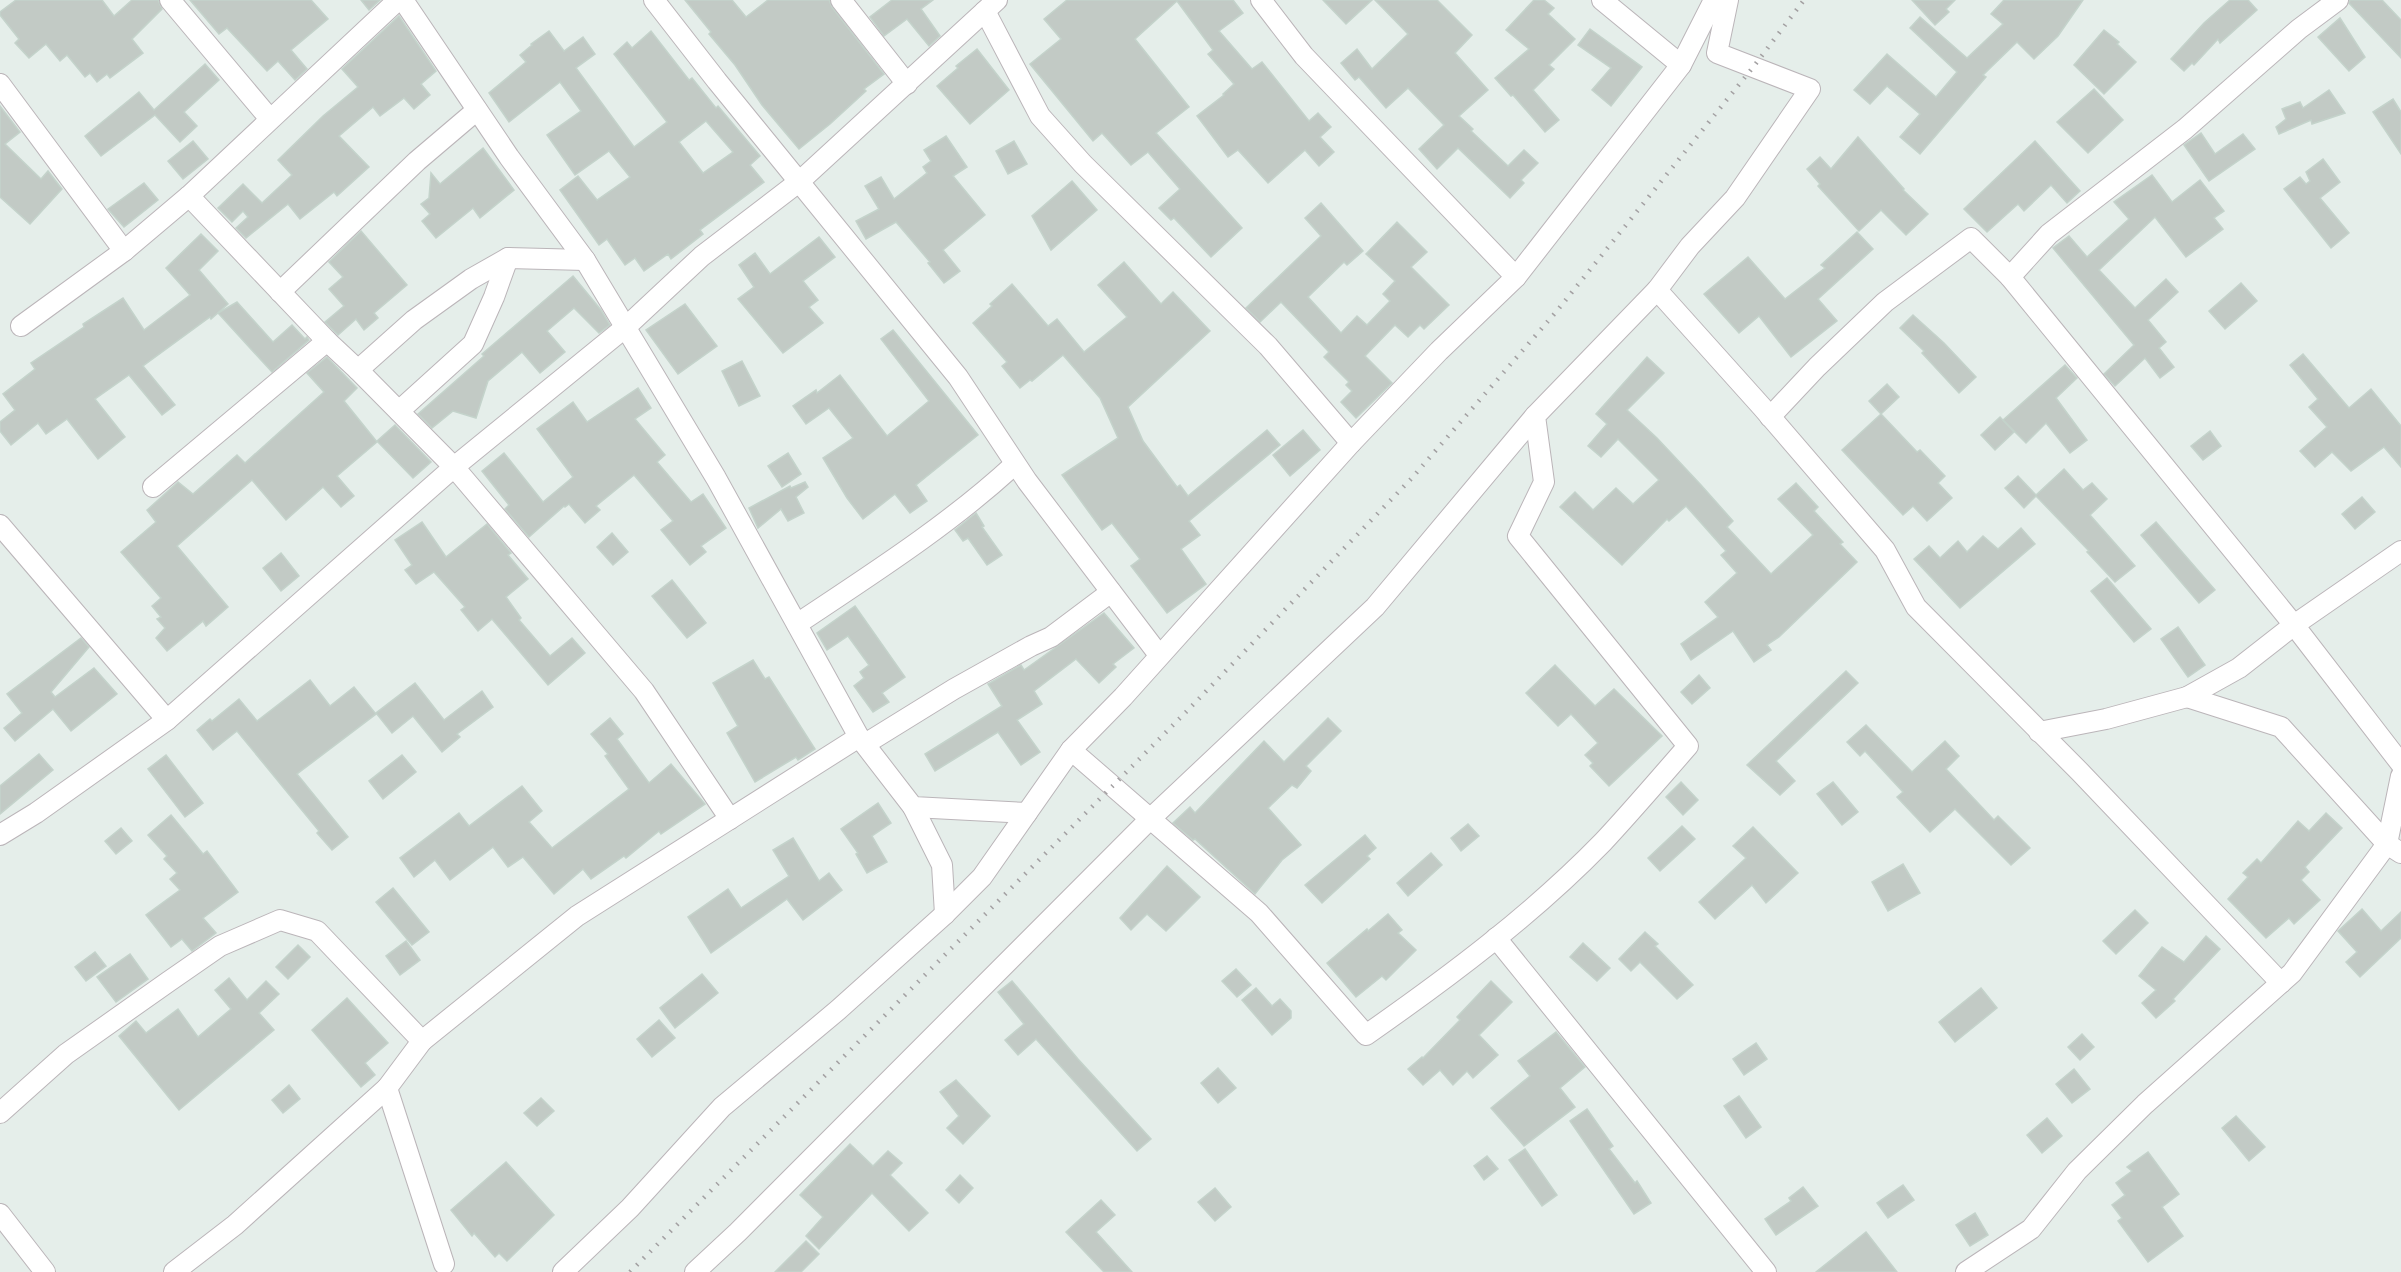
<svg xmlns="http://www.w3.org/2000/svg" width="2401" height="1272" font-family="'Work Sans',sans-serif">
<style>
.building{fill:#c2cac5;stroke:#c4d3cb;stroke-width:1.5;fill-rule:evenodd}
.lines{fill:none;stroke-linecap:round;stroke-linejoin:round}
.street-casing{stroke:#bbb5b9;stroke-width:22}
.street{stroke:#fff;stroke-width:20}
.rail{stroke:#a3a0a2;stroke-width:4.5;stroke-dasharray:1.5 8;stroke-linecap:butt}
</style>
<rect width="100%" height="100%" fill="#e5eeea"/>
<g class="building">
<polygon points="16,0 102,0 114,16 132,0 158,0 162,9 132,39 143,53 110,78 107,74 97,82 90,73 85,77 67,55 60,61 46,44 29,58 15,43 19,39 0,15 0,12"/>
<polygon points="190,0 311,0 328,19 291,50 307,69 295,80 278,61 267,71 227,28 219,34"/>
<polygon points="361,0 380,0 369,10"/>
<polygon points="685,0 732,0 746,17 768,0 829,0 832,7 884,74 864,89 866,91 830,124 799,149 762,105 735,65 709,34 711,32"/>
<polygon points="892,0 933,0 921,9 940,36 929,46 907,19 884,36 870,17"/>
<polygon points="1067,0 1233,0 1243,13 1219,31 1252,69 1262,62 1309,121 1318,113 1331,127 1320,137 1334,152 1319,166 1305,150 1268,183 1238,150 1228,157 1197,116 1224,95 1223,94 1234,84 1208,54 1213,50 1177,1 1135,39 1189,107 1156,133 1242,228 1211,257 1174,218 1171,220 1159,208 1180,189 1148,152 1131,165 1102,133 1093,141 1030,64 1061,39 1044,19"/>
<polygon points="1323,0 1372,0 1346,24"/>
<polygon points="1375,0 1437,0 1472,35 1455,53 1488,90 1459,116 1473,129 1471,131 1508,166 1524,150 1538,163 1521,180 1524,183 1510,198 1458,148 1437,169 1419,149 1444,125 1408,88 1386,108 1359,77 1355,80 1341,63 1357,49 1372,69 1408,34"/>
<polygon points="1534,0 1544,0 1554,8 1548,14 1575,39 1549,65 1554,69 1533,90 1559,120 1545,132 1513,95 1511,96 1495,78 1529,49 1506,30"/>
<polygon points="1912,0 1955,0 1946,9 1949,12 1935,25"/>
<polygon points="2004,0 2083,0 2058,36 2034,59 2017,42 1983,75 1986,77 1920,154 1900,137 1920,114 1887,86 1870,104 1854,90 1887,54 1936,97 1957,72 1910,28 1920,17 1967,58 2003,24 1991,14"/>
<polygon points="2230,0 2248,0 2257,10 2220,43 2218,39 2194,65 2192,63 2184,71 2171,59 2204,23"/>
<polygon points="2350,0 2382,0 2401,20 2401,58 2349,3"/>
<polygon points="399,16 436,71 421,84 430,95 414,109 404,98 380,116 373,107 339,136 369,167 337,196 334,192 300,219 288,204 246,238 236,228 248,217 243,211 232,222 218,208 243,184 262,203 292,175 278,160 323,116 358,87 342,69"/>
<polygon points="2340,18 2365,57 2349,71 2318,37"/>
<polygon points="1590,29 1642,67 1611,106 1592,90 1611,68 1578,45"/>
<polygon points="2104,30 2119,42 2117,44 2136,62 2104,94 2074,65"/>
<path d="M549 31 564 51 583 37 595 54 576 68 634 147 667 122 614 54 627 42 632 48 651 31 689 80 692 78 716 108 718 106 760 156 750 165 764 182 700 230 703 234 671 259 668 254 644 271 635 258 625 265 607 239 599 245 560 190 578 176 597 200 630 177 609 151 575 175 547 135 581 111 560 82 509 122 489 93 526 62 520 55 532 45 531 44ZM706 121 733 152 703 173 679 142Z"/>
<polygon points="977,49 1009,90 970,124 937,86 958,68 956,66"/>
<polygon points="205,64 219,80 184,112 197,126 180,142 155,115 101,156 85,136 139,92 154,110"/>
<polygon points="2094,89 2123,120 2088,153 2057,122"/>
<polygon points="2329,90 2345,113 2312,124 2311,120 2279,134 2276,127 2286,119 2282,109 2300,102 2303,108"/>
<polygon points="2393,99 2401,112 2401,154 2373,112"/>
<polygon points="0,106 20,132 5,144 41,179 48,171 62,189 30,224 0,197"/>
<polygon points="2201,133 2215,154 2243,134 2255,149 2209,181 2184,145"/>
<polygon points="946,136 967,167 953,176 985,215 943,250 960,271 944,283 928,263 930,262 896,222 866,239 856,221 879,209 865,186 881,177 894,199 927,173 923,167 931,161 924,150"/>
<polygon points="1858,137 1904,189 1903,190 1928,214 1906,235 1881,210 1859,231 1818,186 1820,184 1807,169 1820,157 1831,169"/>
<polygon points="193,141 208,159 183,179 168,161"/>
<polygon points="1014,141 1027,164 1008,174 996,151"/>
<polygon points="2035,141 2080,191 2067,203 2051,185 2024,211 2018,204 1987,232 1964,209"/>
<polygon points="483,148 514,190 480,218 473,208 436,238 422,221 430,214 421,204 429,198 431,173 440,184"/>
<polygon points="2323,159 2340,182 2320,198 2349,233 2331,248 2284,189 2300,177 2306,184 2310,181 2306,172"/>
<polygon points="2152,175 2172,202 2200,180 2224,211 2214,218 2223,229 2186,257 2155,217 2099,270 2135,308 2166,279 2178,292 2148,320 2166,342 2159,348 2174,367 2160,378 2145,358 2115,386 2104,374 2134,345 2053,248 2069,236 2087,257 2129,219 2114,202"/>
<polygon points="1072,181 1097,210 1051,250 1032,216"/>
<polygon points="144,183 158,200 124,227 108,209"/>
<polygon points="1321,203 1363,251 1347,265 1344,262 1308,297 1341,333 1357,316 1367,325 1390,301 1383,294 1395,281 1366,254 1397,222 1427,252 1411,267 1449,305 1424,329 1420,325 1408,337 1395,325 1365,356 1392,383 1356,418 1341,402 1352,391 1346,385 1349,382 1324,357 1329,352 1281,302 1260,322 1246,308 1321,236 1305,218"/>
<polygon points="361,231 407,285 374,313 378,318 364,330 356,319 338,335 325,322 344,306 329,289 343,277 329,262"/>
<polygon points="1857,232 1873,249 1818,299 1837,321 1791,357 1759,316 1739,333 1704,294 1748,257 1785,299 1825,268 1821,265"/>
<polygon points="201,234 218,251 199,270 228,304 211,319 210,317 143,366 175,405 162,415 129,375 95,399 125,437 98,459 67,419 46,434 38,423 11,445 0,431 0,422 15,410 3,394 35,369 31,363 84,327 83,324 123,298 144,330 190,295 166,268"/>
<polygon points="819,237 835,257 803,281 818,300 809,307 823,323 783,353 738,299 754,287 739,265 755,253 770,274"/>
<polygon points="1124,262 1161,304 1173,292 1210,331 1128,407 1143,441 1177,487 1180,485 1188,496 1267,430 1280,445 1189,521 1200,535 1181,549 1206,584 1167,613 1131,566 1140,559 1112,523 1102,530 1062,475 1118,438 1100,398 1063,355 1032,381 1030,380 1020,388 1002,366 1007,362 973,323 992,306 990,304 1012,284 1048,326 1057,319 1084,352 1127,317 1098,285"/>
<polygon points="573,276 601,310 610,325 599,333 574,308 547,331 565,352 540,373 522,352 488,381 476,418 453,411 432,428 418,414 484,356 482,354"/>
<polygon points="2241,283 2257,301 2225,329 2209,311"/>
<polygon points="237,302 273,342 292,325 305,339 307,337 309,340 272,372 218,313"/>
<polygon points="685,304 717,346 678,374 646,330"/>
<polygon points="1913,315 1944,343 1976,377 1959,393 1922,353 1924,351 1900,328"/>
<polygon points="893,330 978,435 916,485 927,501 910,513 895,494 863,519 847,498 823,458 853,438 829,408 806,424 793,406 816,390 817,393 840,375 887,436 929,401 881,339"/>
<polygon points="2303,354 2349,408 2371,389 2401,426 2401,467 2384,447 2351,471 2332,452 2315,467 2300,451 2327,427 2309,407 2318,399 2290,365"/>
<polygon points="327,357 357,388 344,401 377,442 337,476 354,496 341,507 323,487 286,520 252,480 177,546 228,607 206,626 203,621 167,651 156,638 165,628 157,619 161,617 152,606 161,598 121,552 156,522 147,510 178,482 193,494 237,455 245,463 324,392 307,373"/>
<polygon points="1647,357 1664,373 1627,410 1657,438 1701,485 1733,521 1727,527 1771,574 1813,535 1778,499 1796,483 1818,507 1814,511 1843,542 1840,544 1857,562 1779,637 1767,645 1771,650 1754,662 1733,631 1691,660 1681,644 1718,617 1705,602 1737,573 1721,555 1726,551 1686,506 1669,521 1667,519 1622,565 1560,507 1575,492 1593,510 1616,488 1633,504 1659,480 1618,439 1601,457 1588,446 1607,424 1596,414"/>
<polygon points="742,361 760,396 739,406 722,371"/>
<polygon points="2065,365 2077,378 2056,398 2087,440 2070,453 2046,423 2026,443 2003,420"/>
<polygon points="1887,384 1899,397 1881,414 1917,452 1920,450 1945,476 1938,483 1952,498 1927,521 1913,506 1903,515 1842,450 1881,414 1869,401"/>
<polygon points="638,388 651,408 635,419 665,455 657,462 691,502 703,494 726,528 701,546 706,552 690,565 661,530 673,521 634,475 596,506 600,510 585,523 569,504 565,507 564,506 529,537 505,509 509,505 482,471 504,453 543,502 573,477 537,429 573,402 587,422"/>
<polygon points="2000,417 2014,432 1995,450 1981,435"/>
<polygon points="395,425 431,462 413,478 377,441"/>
<polygon points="1303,430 1320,450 1290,476 1273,455"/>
<polygon points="2210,431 2221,446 2203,460 2191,446"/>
<polygon points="788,453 801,474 782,487 768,466"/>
<polygon points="2064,469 2083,490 2092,483 2107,499 2090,515 2135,566 2115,582 2087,552 2089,551 2036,496 2024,508 2005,488 2018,476 2036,495"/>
<polygon points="805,482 808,487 796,497 804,513 788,521 781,509 758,528 749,508 790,486 791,488"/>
<polygon points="2362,497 2375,512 2355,529 2342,514"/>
<polygon points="976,513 984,526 982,527 1002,555 987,565 968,538 963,541 955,530"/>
<polygon points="422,522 446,557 487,524 511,553 508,555 528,579 506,597 521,618 519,620 550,656 572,638 585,653 548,685 492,619 478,631 461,610 465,607 434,572 416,584 405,570 412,565 395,540"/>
<polygon points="2156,522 2215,590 2199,603 2141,535"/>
<polygon points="2021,528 2035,544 1960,608 1914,559 1929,546 1940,558 1958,541 1967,552 1983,536 1998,549"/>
<polygon points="612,533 628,552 613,565 597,547"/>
<polygon points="281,553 299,576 281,591 263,568"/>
<polygon points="2107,578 2151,629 2134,642 2091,591"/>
<polygon points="672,580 706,623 687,638 652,596"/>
<polygon points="855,606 905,677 882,693 889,702 873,712 854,686 864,678 860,672 869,665 848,636 827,650 817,633"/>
<polygon points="1104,613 1134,648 1113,664 1116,667 1099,683 1076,659 1034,691 1042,704 1017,720 1040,752 1021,765 998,732 935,771 925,754 1002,706 988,684 1021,665 1024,670"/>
<polygon points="2178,627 2205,665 2188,677 2161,639"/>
<polygon points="81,638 89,647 51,692 55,697 94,668 117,694 71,731 53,709 15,741 4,728 22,713 7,694"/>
<polygon points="753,660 765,679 769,677 815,749 798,760 796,757 755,782 727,733 738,726 713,683"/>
<polygon points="1555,665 1595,706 1614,689 1662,736 1609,786 1590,766 1593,763 1585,755 1598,743 1571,714 1558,726 1526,693"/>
<polygon points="1846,671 1858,683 1776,761 1795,781 1780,795 1747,765"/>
<polygon points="1699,675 1710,688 1692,704 1681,692"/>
<polygon points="310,680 330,706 354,687 376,714 297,774 348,837 332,850 317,833 319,831 237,731 213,750 197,730 210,719 212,721 239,699 257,721"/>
<polygon points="415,683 444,720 482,691 493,707 457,734 460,737 442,752 413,716 392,733 376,713"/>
<polygon points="610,718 623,734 617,739 649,783 671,764 705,804 661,834 659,831 626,858 624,856 591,879 583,869 554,894 523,857 508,867 493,847 450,880 435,860 414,877 400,858 459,813 469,826 522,786 542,811 529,822 552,848 629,789 605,756 608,754 591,734"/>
<polygon points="1328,718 1341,731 1306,766 1311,771 1297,788 1292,785 1268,808 1301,845 1282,860 1255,894 1195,839 1193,840 1173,823 1190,807 1195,813 1264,741 1284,762"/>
<polygon points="1866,725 1912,772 1945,741 1959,756 1946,769 1994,820 1998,816 2030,848 2011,865 1955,809 1930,832 1897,797 1903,792 1865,751 1860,756 1847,742"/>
<polygon points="39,754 53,770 0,814 0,786"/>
<polygon points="166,755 203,803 185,817 148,769"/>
<polygon points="402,755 416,772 383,799 369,781"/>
<polygon points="1681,782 1698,800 1683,815 1666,797"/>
<polygon points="1833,782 1858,812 1842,825 1817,794"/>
<polygon points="878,803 891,823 872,836 887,862 867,873 856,854 858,853 841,829"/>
<polygon points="2326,813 2342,828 2305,867 2309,872 2301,880 2320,900 2294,924 2289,918 2266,938 2228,899 2248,877 2243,873 2257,859 2261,863 2298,821 2309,831"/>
<polygon points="171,815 203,854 207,851 238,892 203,918 216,933 192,951 182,939 171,947 146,915 180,890 170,879 177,873 164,859 167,856 148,835"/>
<polygon points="1468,824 1479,836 1461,851 1451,838"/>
<polygon points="1682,826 1695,839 1660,871 1648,858"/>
<polygon points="1753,827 1798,873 1766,903 1752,885 1715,919 1699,902 1746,858 1733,846"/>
<polygon points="121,828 132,841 116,854 105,841"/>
<polygon points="1365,835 1376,848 1367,856 1370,859 1322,903 1305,885"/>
<polygon points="793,838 819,881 829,873 842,890 803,920 787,899 711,953 688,917 728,889 741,908 789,876 773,850"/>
<polygon points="1431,853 1442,865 1408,896 1397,883"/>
<polygon points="1903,864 1920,893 1888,911 1872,882"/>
<polygon points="1167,866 1200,897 1166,931 1147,914 1131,930 1120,918"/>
<polygon points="393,888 429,932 412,945 376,902"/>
<polygon points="2362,909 2381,931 2401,912 2401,938 2360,977 2346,962 2357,952 2338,931"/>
<polygon points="2135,910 2148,923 2116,954 2103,941"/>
<polygon points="1388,914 1402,930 1398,933 1416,950 1386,980 1382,976 1356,997 1327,963 1367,929 1368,931"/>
<polygon points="1645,932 1658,944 1655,946 1693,985 1677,999 1640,962 1631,971 1619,959"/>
<polygon points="2206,936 2220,949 2173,999 2175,1001 2156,1018 2142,1003 2156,990 2139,976 2162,947 2184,962"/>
<polygon points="406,941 420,960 400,975 386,956"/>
<polygon points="1583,943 1610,968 1597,981 1570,957"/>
<polygon points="298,945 310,957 288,979 276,967"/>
<polygon points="95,952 106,966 86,981 75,967"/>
<polygon points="130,954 148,979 116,1002 97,977"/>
<polygon points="1236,969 1251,985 1237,997 1222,981"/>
<polygon points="702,974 718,993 675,1028 660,1008"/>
<polygon points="229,978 247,1000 266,981 279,994 259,1013 274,1030 179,1110 119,1036 136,1021 146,1033 178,1009 198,1037 231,1009 215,990"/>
<polygon points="1012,981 1078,1059 1151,1139 1137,1151 1036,1039 1018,1055 1005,1040 1024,1024 998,992"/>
<polygon points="1491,981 1512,1002 1479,1035 1498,1055 1473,1078 1467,1071 1453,1085 1440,1070 1423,1085 1408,1069 1422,1057 1423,1058 1460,1020 1457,1017"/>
<polygon points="1256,988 1272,1006 1280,999 1291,1011 1291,1018 1272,1035 1242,1000"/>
<polygon points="1981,988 1997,1008 1955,1042 1939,1022"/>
<polygon points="347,998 388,1043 365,1063 375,1075 361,1087 312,1030"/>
<polygon points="659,1020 675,1038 652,1057 637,1039"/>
<polygon points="1556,1032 1585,1067 1560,1088 1575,1107 1524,1146 1491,1108 1530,1076 1518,1061"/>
<polygon points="2082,1034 2094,1047 2080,1060 2068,1047"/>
<polygon points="1756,1043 1767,1059 1744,1075 1733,1059"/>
<polygon points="1218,1068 1236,1088 1218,1103 1201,1083"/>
<polygon points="2074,1069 2090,1089 2072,1103 2056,1084"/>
<polygon points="956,1080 990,1116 963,1144 947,1128 959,1116 940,1092"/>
<polygon points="289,1085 300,1099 283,1113 272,1100"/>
<polygon points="1739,1096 1761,1127 1746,1138 1724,1106"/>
<polygon points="541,1098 554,1111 537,1126 524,1113"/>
<polygon points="1587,1109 1613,1146 1609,1149 1635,1183 1637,1181 1651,1203 1634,1214 1570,1121"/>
<polygon points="2236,1116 2265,1147 2249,1161 2222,1128"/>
<polygon points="2047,1118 2062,1136 2042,1153 2027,1135"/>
<polygon points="850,1144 873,1166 888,1151 902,1163 890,1175 928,1213 909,1231 872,1193 819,1249 806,1236 823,1217 800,1195"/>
<polygon points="1525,1149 1557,1195 1542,1206 1509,1160"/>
<polygon points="2148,1152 2179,1194 2162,1207 2183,1236 2148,1262 2118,1221 2122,1218 2112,1205 2125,1195 2116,1183 2132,1171 2127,1167"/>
<polygon points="1487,1156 1498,1169 1484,1180 1474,1166"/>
<polygon points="506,1162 554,1215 507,1261 499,1253 495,1257 474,1233 472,1236 451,1210"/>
<polygon points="960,1175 973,1188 959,1203 946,1190"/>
<polygon points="1903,1185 1914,1200 1888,1218 1877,1203"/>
<polygon points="1803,1187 1818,1206 1776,1235 1765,1219 1791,1201 1789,1198"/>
<polygon points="1215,1188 1231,1207 1215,1221 1198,1202"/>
<polygon points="1101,1200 1115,1215 1096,1232 1132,1272 1104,1272 1066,1232"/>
<polygon points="1975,1213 1988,1235 1970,1246 1956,1225"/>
<polygon points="1866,1232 1897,1272 1816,1272"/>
<polygon points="806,1241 819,1254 801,1272 775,1272"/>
</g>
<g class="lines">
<g class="street-casing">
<g id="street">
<polyline points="170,0 270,119"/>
<polyline points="403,0 509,157 585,260 716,478 859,737 913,807 1027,813"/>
<polyline points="654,0 717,81 958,377 1027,481 1159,655"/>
<polyline points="841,0 907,84"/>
<polyline points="1261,0 1304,56 1516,277"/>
<polyline points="1602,0 1681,65"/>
<polyline points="985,11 1040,116 1083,164 1268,346 1351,443"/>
<polyline points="0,84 124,251"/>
<polyline points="189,196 327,341 358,370 414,320 471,279 508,258 585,260"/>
<polyline points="2010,277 2294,625 2401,764"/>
<polyline points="1657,290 1762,407 1885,550 1916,607 2080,772 2281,983"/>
<polyline points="280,292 417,161 477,110"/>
<polyline points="21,326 124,251 189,196 398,0"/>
<polyline points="358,370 454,467 644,691 730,819"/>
<polyline points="399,411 473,344 494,297 508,258"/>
<polyline points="1770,417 1817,367 1885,302 1971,238 2010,277 2049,234 2185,129 2299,29 2338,0"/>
<polyline points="153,487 327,341"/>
<polyline points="0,525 167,720"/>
<path d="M797 624C872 574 949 525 1015 464"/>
<polyline points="2187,697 2281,727 2387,844 2401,853"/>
<polyline points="2039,732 2106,719 2187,697 2239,668 2294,625 2401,551"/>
<polyline points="865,744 954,689 1031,646 1051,637 1111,592"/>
<path d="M1071 750 1259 913 1366 1035C1449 977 1532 915 1603 842 1632 811 1660 778 1688 746L1518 536 1544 482 1535 416 1657 290 1690 246 1735 198 1810 89 1717 53 1728 0"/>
<polyline points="913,807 942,865 945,914"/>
<polyline points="0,835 36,813 167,720 454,467 627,326 702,256 800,181 997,0"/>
<polyline points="1496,938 1766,1272"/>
<polyline points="422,1041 387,1088 444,1264"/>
<polyline points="0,1113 66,1054 168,982 220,946 280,920 317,931 422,1041 577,916 859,737"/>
<polyline points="0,1214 45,1272"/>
<polyline points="174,1272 235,1225 387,1088"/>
<polyline points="563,1272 630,1208 722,1107 838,1010 945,914 982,877 1071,750 1123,697 1351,443 1439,351 1516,277 1681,65 1714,0"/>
<polyline points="695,1272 738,1232 1150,819 1375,607 1535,416"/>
<polyline points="1966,1272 2031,1229 2077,1171 2145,1104 2292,973 2387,844 2401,776"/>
</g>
</g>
<use href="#street" class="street"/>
<polyline class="rail" points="630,1272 1186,712 1411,479 1556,312 1754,66 1804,0"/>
</g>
</svg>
